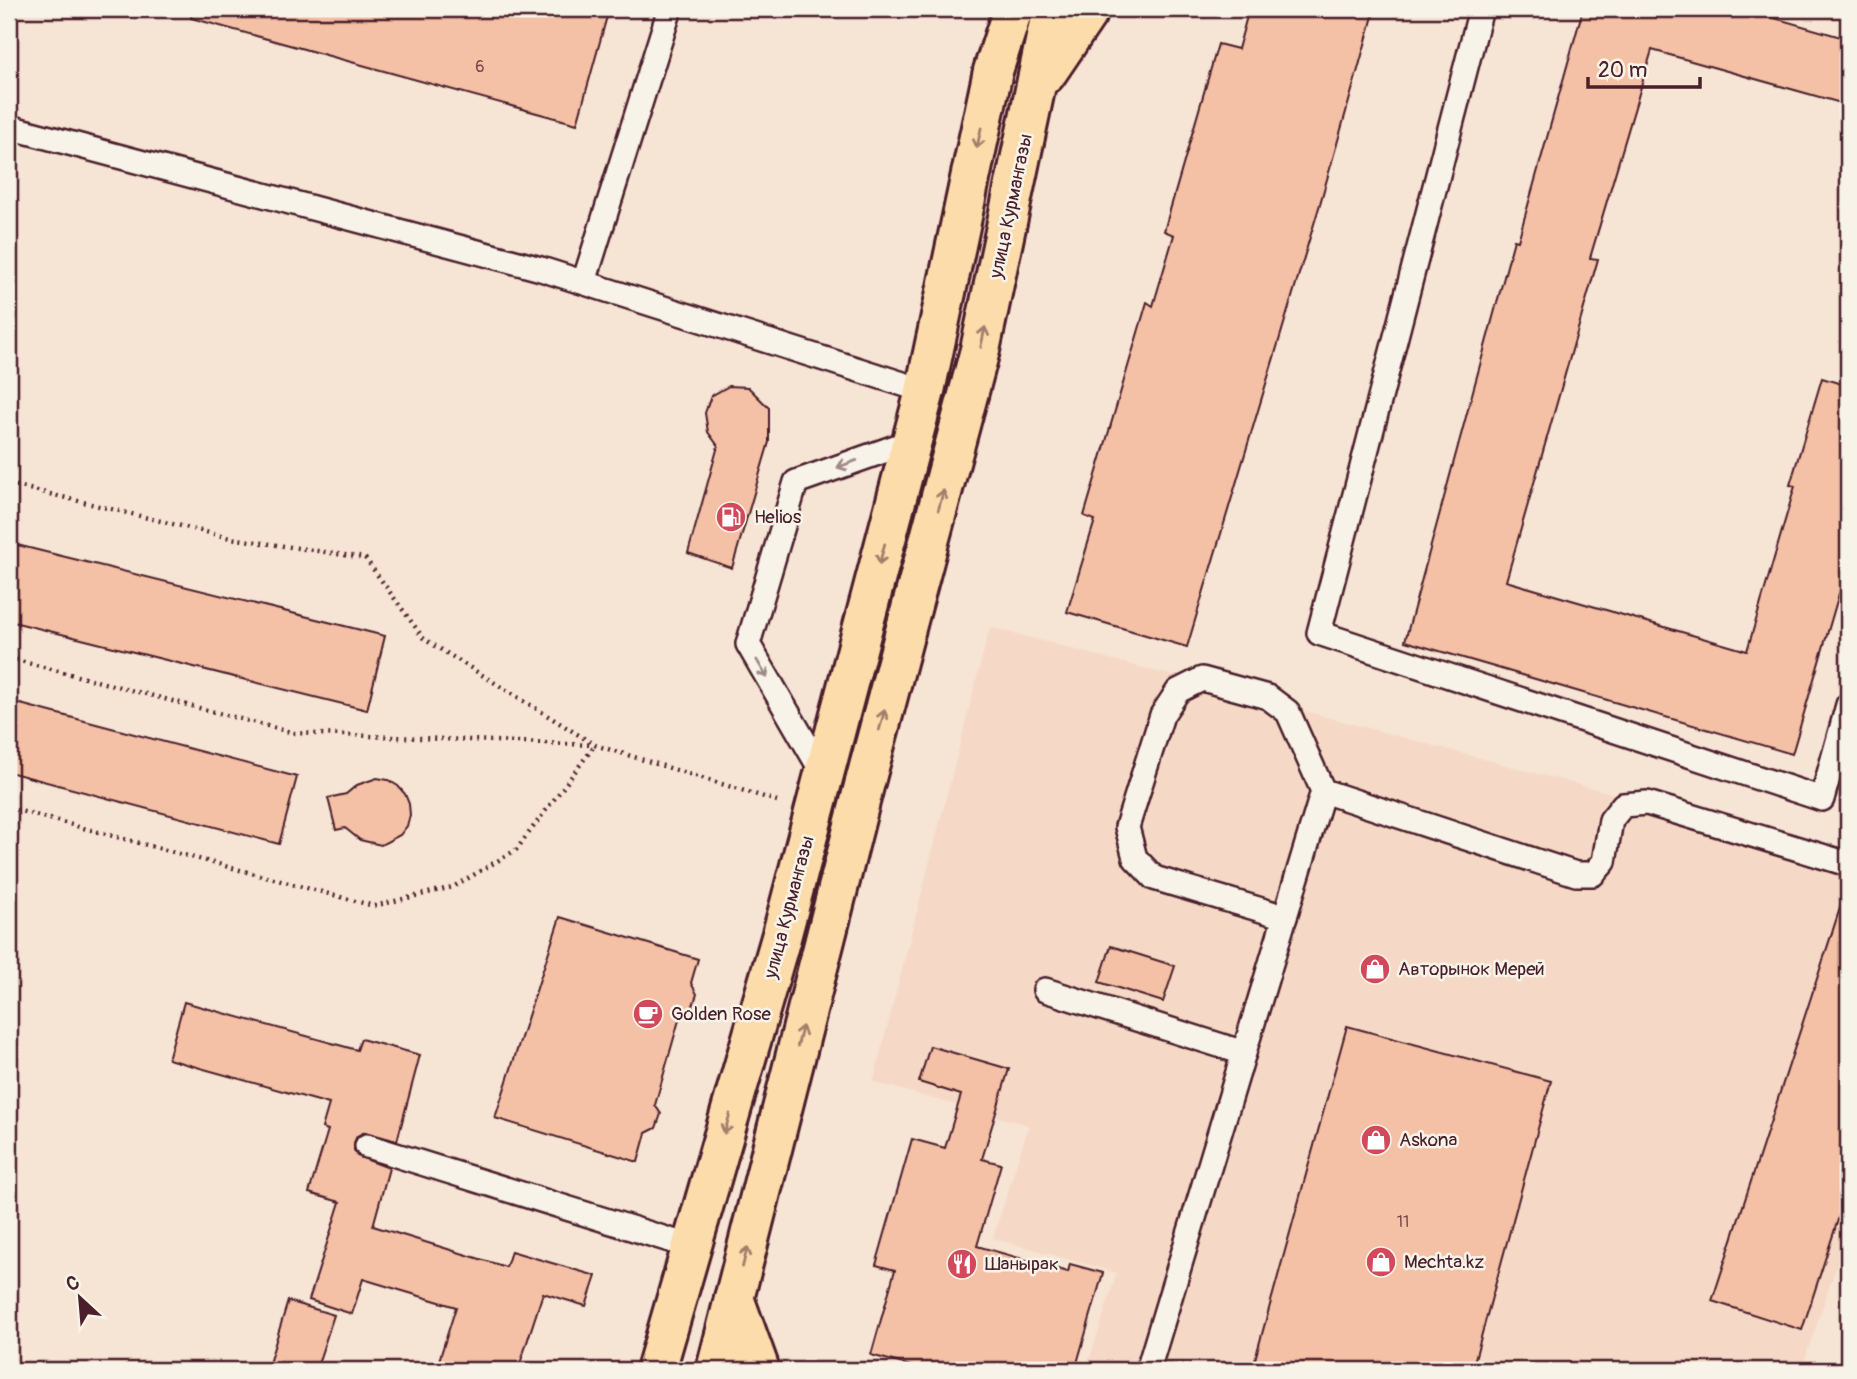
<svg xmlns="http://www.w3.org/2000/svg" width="1857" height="1379" font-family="Pangolin,sans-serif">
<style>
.built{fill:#f5d9c6}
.building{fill:#f4c0a6;stroke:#4a1f2b;stroke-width:2}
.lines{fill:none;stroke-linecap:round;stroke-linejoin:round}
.service-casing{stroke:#4a1f2b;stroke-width:28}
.primary-casing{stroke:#4a1f2b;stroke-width:44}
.path{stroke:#4a1f2b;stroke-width:4.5;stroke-dasharray:2 5;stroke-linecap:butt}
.service{stroke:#f7f3e8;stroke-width:23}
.primary{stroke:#fddcac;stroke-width:38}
.oneway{stroke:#a47e6c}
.oneway2{stroke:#a0898a}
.labels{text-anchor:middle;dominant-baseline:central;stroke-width:5;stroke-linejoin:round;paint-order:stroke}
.number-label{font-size:16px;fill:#74474a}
.street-label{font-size:19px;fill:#4a1f2b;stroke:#f7f3e8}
.poi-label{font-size:19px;fill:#4a1f2b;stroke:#f7f3e8;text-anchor:start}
</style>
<rect width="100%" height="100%" fill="#f6e4d4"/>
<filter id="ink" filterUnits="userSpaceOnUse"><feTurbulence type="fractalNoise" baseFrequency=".0143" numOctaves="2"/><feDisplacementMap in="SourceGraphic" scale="14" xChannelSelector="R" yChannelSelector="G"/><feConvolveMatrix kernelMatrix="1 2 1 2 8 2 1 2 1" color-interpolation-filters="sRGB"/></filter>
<g filter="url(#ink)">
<polygon class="built" points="990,627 1845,856 1848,848 1848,1232 1801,1370 1086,1370 1117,1273 993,1238 1029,1125 873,1082"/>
<g class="building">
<polygon points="192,9 609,9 577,124 191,18"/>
<polygon points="1249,9 1375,9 1320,204 1187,647 1067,612 1095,520 1084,516 1147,302 1153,306 1174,235 1164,231 1218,44 1238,49"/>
<polygon points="1583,9 1743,9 1848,39 1848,105 1652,50 1590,258 1598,259 1506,581 1747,651 1795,486 1790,485 1822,378 1848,386 1848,563 1792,754 1405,641 1514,240 1518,241"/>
<polygon points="729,386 748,387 769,408 769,442 732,568 688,553 718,446 708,432 705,413 711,396"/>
<polygon points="9,543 385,636 367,710 9,621"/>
<polygon points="9,701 297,777 279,844 9,772"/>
<polygon points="377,778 388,780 398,786 405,794 409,804 410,815 407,826 400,835 381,845 360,840 345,828 336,830 328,798 346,794 357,785"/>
<polygon points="1842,902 1848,903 1848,1189 1802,1330 1712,1301"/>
<polygon points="560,917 698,959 691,983 697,994 691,1011 679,1020 655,1105 661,1114 656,1128 646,1133 638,1162 495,1118"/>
<polygon points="1111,946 1175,966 1163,1002 1099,982"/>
<polygon points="184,1002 357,1050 361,1039 420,1055 397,1141 365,1132 357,1136 354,1143 354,1150 357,1156 389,1168 373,1226 506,1267 511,1251 596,1276 586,1306 543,1293 518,1370 436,1370 456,1307 363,1279 352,1314 309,1300 340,1202 309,1193 328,1130 322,1128 329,1104 168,1059"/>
<polygon points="1347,1026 1551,1081 1472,1370 1280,1370 1254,1363"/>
<polygon points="930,1046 1009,1069 982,1159 1001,1164 977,1246 1068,1272 1070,1264 1103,1273 1075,1370 925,1370 871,1355 895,1270 876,1265 912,1139 945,1148 961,1095 919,1082"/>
<polygon points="288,1301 334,1315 316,1370 267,1370"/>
</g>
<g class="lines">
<g class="service-casing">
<g id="service">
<polyline points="1481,9 1319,633 1822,799 1848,705"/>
<polyline points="9,127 541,269 925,391"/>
<polyline points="584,282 668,15"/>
<polyline points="824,775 748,644 796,482 912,441"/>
<polyline points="1285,917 1154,878 1135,858 1127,827 1162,715 1178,691 1202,679 1268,697 1288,712 1323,791"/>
<polyline points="1045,990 1244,1053"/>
<polyline points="367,1146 692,1247"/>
<polyline points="1148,1370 1323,791 1576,874 1593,874 1604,862 1611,820 1623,805 1647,803 1848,864"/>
</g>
</g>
<g class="primary-casing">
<g id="primary">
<polyline points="1046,74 1090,9"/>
<polyline points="734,1298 760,1370"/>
<polyline points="656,1370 782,934 925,391 993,71 1013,9"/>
<polyline points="716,1370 864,786 980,350 1052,9"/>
</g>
</g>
<g class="path">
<polyline points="9,484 230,538 365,558 424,639 595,745 777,801"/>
<polyline points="9,658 294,733 594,745"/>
<polyline points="9,808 374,906 453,887 516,850 595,745"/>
</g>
<use href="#service" class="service"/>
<use href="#primary" class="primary"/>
</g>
<defs><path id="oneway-shaft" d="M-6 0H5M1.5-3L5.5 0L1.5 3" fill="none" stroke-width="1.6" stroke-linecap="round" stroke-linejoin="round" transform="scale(1.75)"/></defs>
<g class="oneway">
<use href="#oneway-shaft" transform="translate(979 138) rotate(102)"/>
<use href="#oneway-shaft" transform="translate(983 337) rotate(-78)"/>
<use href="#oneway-shaft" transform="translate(941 500) rotate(-75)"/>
<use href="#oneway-shaft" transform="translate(882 554) rotate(105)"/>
<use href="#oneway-shaft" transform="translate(882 720) rotate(-75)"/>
<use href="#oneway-shaft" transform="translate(800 1036) rotate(-76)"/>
<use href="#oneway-shaft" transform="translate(727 1124) rotate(106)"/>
<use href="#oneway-shaft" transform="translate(745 1257) rotate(-76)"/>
</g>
<g class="oneway2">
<use href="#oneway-shaft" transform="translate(847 464) rotate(160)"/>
<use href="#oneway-shaft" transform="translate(762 669) rotate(60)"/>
</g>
</g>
<defs>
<g id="fuel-disc" transform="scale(1.575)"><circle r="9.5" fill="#d1495b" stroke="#f7f3e8"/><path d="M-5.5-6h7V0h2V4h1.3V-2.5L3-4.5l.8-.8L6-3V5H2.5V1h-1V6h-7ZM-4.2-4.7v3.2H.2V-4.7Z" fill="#fff"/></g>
<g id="shop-disc" transform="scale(1.575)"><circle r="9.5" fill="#d1495b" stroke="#f7f3e8"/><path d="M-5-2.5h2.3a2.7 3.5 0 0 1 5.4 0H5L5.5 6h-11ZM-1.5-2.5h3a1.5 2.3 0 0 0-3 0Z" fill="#fff"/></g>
<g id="cafe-disc" transform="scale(1.575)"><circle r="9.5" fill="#d1495b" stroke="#f7f3e8"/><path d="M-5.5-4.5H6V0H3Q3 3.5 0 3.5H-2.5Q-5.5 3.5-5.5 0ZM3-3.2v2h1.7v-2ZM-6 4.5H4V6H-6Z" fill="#fff"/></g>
<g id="restaurant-disc" transform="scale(1.575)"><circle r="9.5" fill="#d1495b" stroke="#f7f3e8"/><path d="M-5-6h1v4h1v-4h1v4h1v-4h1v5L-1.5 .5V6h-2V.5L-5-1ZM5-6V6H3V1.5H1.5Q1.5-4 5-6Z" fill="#fff"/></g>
</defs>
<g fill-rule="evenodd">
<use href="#fuel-disc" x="731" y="517"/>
<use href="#shop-disc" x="1375" y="969"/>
<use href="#cafe-disc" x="648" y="1014"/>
<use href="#shop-disc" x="1376" y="1140"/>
<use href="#shop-disc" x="1381" y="1262"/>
<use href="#restaurant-disc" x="962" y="1264"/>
</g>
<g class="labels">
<g class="number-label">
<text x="480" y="67">6</text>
<text x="1403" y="1222">11</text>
</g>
<g class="street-label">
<text transform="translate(1011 206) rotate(-78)">улица Курмангазы</text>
<text transform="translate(789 907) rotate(-75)">улица Курмангазы</text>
</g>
<g class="poi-label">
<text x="754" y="517">Helios</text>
<text x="1398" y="969">Авторынок Мерей</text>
<text x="671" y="1014">Golden Rose</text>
<text x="1399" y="1140">Askona</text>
<text x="1404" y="1262">Mechta.kz</text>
<text x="985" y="1264">Шанырак</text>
</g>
</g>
<rect width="1857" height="1379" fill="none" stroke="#f7f3e8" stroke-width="35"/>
<rect x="18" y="18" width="1822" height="1344" fill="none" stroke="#4a1f2b" stroke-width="2.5" filter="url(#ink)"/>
<g transform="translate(80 1298) rotate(334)" stroke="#f7f3e8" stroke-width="5" paint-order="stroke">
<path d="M0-5L12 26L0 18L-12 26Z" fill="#4a1f2b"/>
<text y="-10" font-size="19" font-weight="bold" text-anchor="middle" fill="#4a1f2b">С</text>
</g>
<path d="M1588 77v10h112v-10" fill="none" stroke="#4a1f2b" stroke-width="3.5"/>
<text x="1598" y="77" font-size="21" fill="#4a1f2b" stroke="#f7f3e8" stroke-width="5" paint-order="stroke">20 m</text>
</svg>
